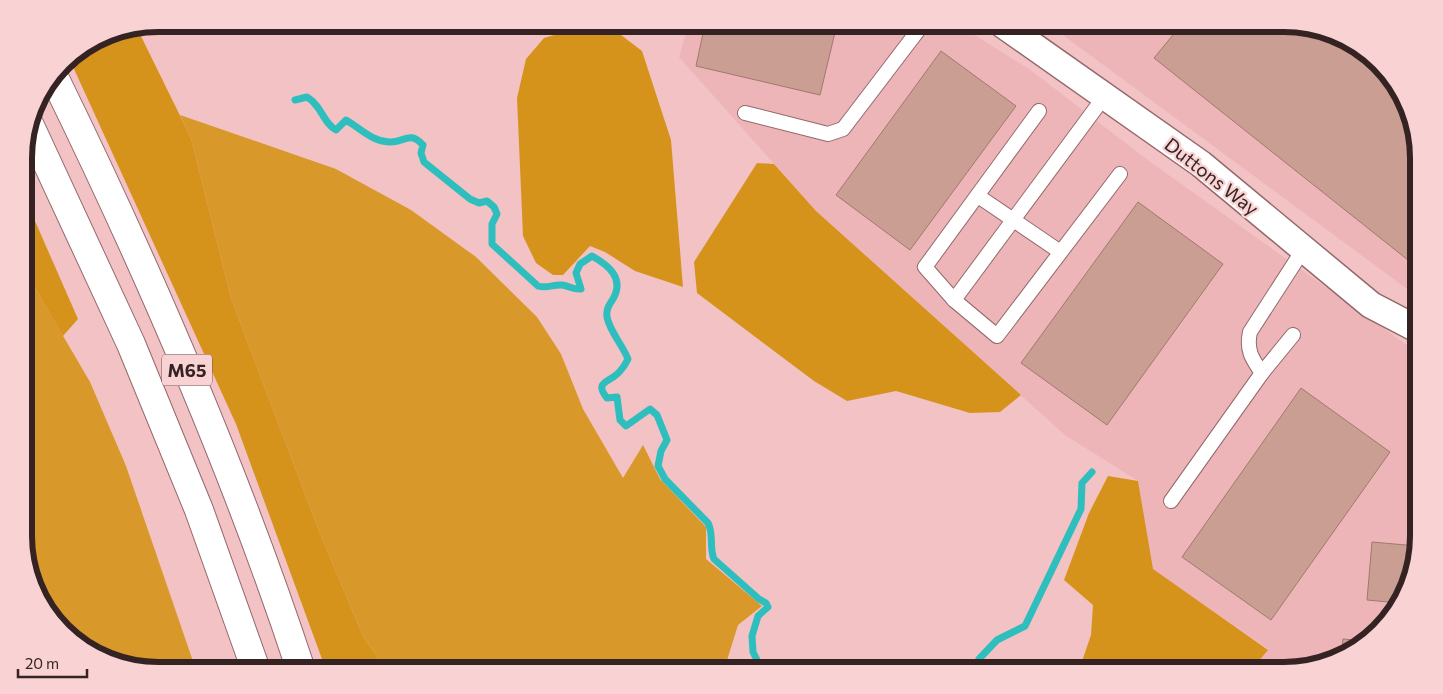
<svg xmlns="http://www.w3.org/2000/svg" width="1443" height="694" font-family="Commissioner,sans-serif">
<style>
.built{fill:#edb5b8}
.green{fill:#d8982a}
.forest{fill:#d6931c}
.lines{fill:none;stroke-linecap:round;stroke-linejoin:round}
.stream{stroke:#2fbebe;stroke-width:7}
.building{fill:#ca9e93;stroke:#a2786d}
.lane-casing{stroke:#93686b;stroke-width:16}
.street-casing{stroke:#93686b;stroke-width:29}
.highway-casing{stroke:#93686b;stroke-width:30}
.lane{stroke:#fff;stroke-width:14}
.street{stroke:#fff;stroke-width:26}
.highway{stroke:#fff;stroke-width:28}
.labels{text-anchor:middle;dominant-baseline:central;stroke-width:4.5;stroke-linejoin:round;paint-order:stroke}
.shield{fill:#f9d2d3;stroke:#705858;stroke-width:1}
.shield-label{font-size:18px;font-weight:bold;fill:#352324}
.street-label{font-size:19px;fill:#352324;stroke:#f9d2d3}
.rim{fill:none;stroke:#352324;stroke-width:6}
</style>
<rect width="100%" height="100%" fill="#f2c2c4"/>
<g class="built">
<polygon points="689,24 957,24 1029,69 1149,161 1411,348 1419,351 1419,536 1405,595 1359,648 1293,670 1251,670 1268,649 1152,569 1138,481 1065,435 816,211 679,57"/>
<polygon points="1052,24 1285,24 1344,38 1392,77 1418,141 1419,294 1410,291 1052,27"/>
</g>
<g class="green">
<polygon points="180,115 336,169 411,210 476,257 537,317 561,354 583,409 623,478 643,445 660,479 706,527 706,559 762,606 738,625 724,670 386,670 363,636 319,531 231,298 191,138"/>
<polygon points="24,269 90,382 126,466 196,670 158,670 99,656 51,617 25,554"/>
</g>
<g class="forest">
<polygon points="137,28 191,138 231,298 319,531 363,636 386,670 326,670 236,424 69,58 107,34"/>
<polygon points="568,31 621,35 642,51 671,140 683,287 635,271 605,252 590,246 563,275 553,275 536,263 523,236 517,98 526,59 544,38"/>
<polygon points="757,163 774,164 816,211 1021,395 1000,412 970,413 896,391 847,401 814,381 697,293 694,262"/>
<polygon points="24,196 78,319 63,336 24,269"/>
<polygon points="1108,476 1138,481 1153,569 1268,650 1251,670 1079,670 1091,635 1093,605 1064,580 1089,513"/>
</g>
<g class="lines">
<g class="stream">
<path d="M295 100 307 97C322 106 323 123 336 130L346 120C361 129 372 141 389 142 404 143 409 130 423 145L421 153 424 162 470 199 479 203 487 201 494 207 497 214 492 224V244L538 286C547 289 554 284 562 285 570 286 573 290 581 289L576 273 580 264 592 256C608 265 625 278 613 299 609 305 606 309 607 317 610 332 622 344 628 359 625 365 621 371 616 375 606 383 595 383 607 398L617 397 620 420 626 426 650 409 657 415 667 440 661 451 658 466 665 479 708 523C714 534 709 548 714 559L759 599 766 603 768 607 758 616 752 636 753 652 762 670"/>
<polyline points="979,659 997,640 1025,626 1081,509 1082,483 1092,472"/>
</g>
</g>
<g class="building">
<polygon points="705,24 837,24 820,95 696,66"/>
<polygon points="1182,24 1285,24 1344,38 1392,77 1418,141 1418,268 1154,58"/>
<polygon points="941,51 1016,106 910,250 836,195"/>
<polygon points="1138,202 1223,264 1107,425 1021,363"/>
<polygon points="1301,388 1390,452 1271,620 1182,557"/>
<polygon points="1372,542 1417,546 1405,595 1399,603 1367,600"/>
<polygon points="1343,639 1365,641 1359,648 1341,654"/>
</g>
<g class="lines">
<g class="lane-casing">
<g id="lane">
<polyline points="1039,111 925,267 954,300 997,336 1120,174"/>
<polyline points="745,113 828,134 843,129 923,24"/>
<polyline points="978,196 1059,251"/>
<polyline points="954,300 1104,97"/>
<polyline points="1262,373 1293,335"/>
<path d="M1171 501 1262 373C1252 359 1246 350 1250 332L1303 250"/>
</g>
</g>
<g class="street-casing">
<polyline id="street" points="1002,24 1201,164 1371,305 1419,330"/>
</g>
<g class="highway-casing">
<g id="highway">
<path d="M54 77C148 269 234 467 301 670"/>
<polyline points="30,126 131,344 199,510 256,670"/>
</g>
</g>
<use href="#lane" class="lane"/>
<use href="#street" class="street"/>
<use href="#highway" class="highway"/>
</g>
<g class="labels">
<rect class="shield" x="162" y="354.5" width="50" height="31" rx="4"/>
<g class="shield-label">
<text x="187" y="370">M65</text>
</g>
<g class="street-label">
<text transform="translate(1212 176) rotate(38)">Duttons Way</text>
</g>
</g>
<path d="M0 0H1443V694H0ZM158 32H1284A126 126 0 0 1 1410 158V536A126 126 0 0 1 1284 662H158A126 126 0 0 1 32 536V158A126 126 0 0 1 158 32Z" fill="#f9d2d3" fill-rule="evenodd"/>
<path class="rim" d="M158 32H1284A126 126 0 0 1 1410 158V536A126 126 0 0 1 1284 662H158A126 126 0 0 1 32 536V158A126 126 0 0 1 158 32Z"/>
<path d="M18 669v8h69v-8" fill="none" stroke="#352324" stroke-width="2.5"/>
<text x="25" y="669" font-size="15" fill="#352324" stroke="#f9d2d3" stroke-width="4" paint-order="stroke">20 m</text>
</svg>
